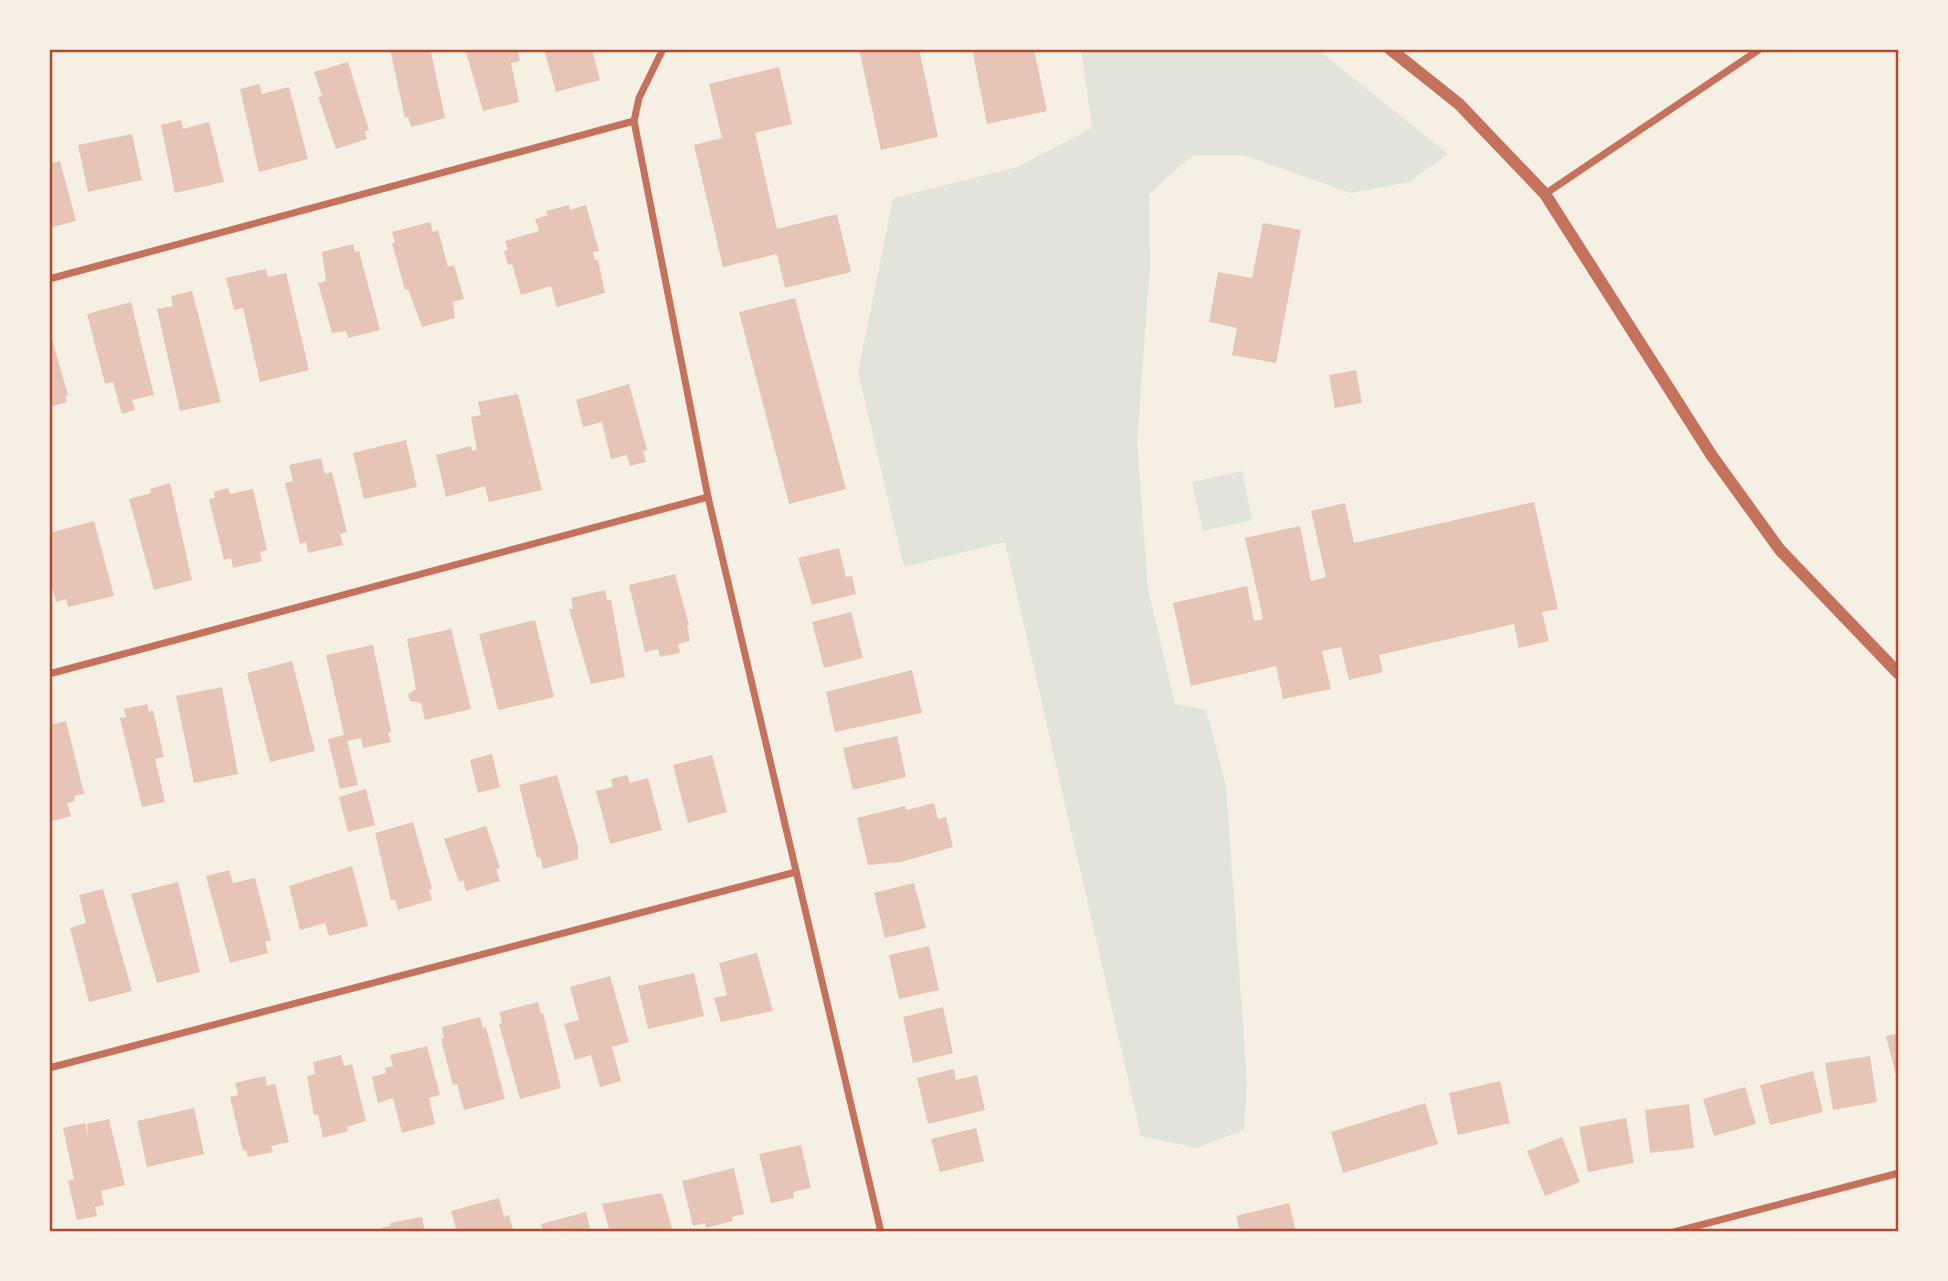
<svg xmlns="http://www.w3.org/2000/svg" width="1948" height="1281" font-family="'Sofia Sans Condensed',sans-serif">
<style>
.green{fill:#e2e4dc}
.building{fill:#e6c5b7}
.lines{fill:none;stroke-linecap:round;stroke-linejoin:round}
.minor{stroke:#c5725c;stroke-width:7}
.tertiary{stroke:#c5725c;stroke-width:12}
.neatline{fill:none;stroke:#b5482f;stroke-width:2.5}
</style>
<rect width="100%" height="100%" fill="#f6efe4"/>
<g class="green">
<polygon points="1081,49 1317,49 1448,154 1409,182 1351,193 1243,155 1193,155 1149,194 1150,265 1137,442 1148,589 1175,704 1206,710 1226,785 1247,1082 1244,1130 1197,1148 1141,1136 1005,542 904,567 858,372 893,198 1017,167 1092,128"/>
<polygon points="1242,471 1252,520 1203,531 1192,482"/>
</g>
<g class="building">
<polygon points="390,49 428,49 431,52 445,118 411,127 408,117 405,118"/>
<polygon points="465,49 517,49 520,61 511,63 519,102 483,111"/>
<polygon points="544,49 592,49 600,80 556,92"/>
<polygon points="859,49 919,49 938,137 881,150"/>
<polygon points="972,49 1034,49 1047,111 987,124"/>
<polygon points="348,62 369,130 365,131 367,139 336,149 318,97 322,96 314,72"/>
<polygon points="779,67 792,124 755,133 777,229 837,214 851,272 785,288 777,254 723,267 694,145 722,138 709,84"/>
<polygon points="259,84 262,94 289,87 308,159 259,172 240,89"/>
<polygon points="181,120 183,129 209,122 224,182 175,193 161,125"/>
<polygon points="132,134 142,180 88,192 78,145"/>
<polygon points="60,161 76,221 49,228 49,164"/>
<polygon points="569,205 570,210 586,205 599,251 593,252 595,260 598,260 605,293 557,307 551,286 521,295 512,264 508,265 504,251 508,250 505,241 539,231 535,219 548,215 546,211"/>
<polygon points="430,222 433,232 438,230 448,267 454,265 464,299 453,302 455,318 422,327 408,289 405,290 392,243 395,243 392,232"/>
<polygon points="1263,223 1301,230 1276,363 1232,355 1237,328 1209,322 1218,272 1252,278"/>
<polygon points="353,244 355,252 359,251 380,330 348,338 346,331 332,333 318,283 326,281 322,252"/>
<polygon points="266,269 268,277 286,273 309,370 260,382 243,308 234,310 226,278"/>
<polygon points="192,291 221,402 180,411 157,309 173,306 171,296"/>
<polygon points="795,298 846,489 789,504 739,312"/>
<polygon points="131,302 154,395 132,400 135,410 122,414 113,382 105,384 87,314"/>
<polygon points="49,329 68,395 65,396 67,402 50,407"/>
<polygon points="1356,370 1362,403 1335,408 1329,375"/>
<polygon points="629,384 647,450 643,451 646,462 630,466 627,455 611,459 602,422 583,427 576,400"/>
<polygon points="518,394 542,490 489,502 485,486 446,497 436,455 471,446 472,451 477,450 471,417 481,415 478,402"/>
<polygon points="406,440 417,487 364,499 353,453"/>
<polygon points="321,458 325,474 332,472 347,532 340,534 343,545 308,553 306,542 300,544 285,483 293,481 289,465"/>
<polygon points="170,483 192,580 154,590 129,499 151,493 150,489"/>
<polygon points="228,488 230,494 253,489 267,550 260,552 262,561 233,568 231,558 224,560 209,499 215,498 214,492"/>
<polygon points="1534,502 1558,609 1542,612 1549,641 1519,648 1514,624 1379,655 1383,672 1349,680 1341,647 1322,651 1331,689 1283,699 1276,666 1191,686 1173,603 1247,586 1254,621 1263,619 1245,538 1300,526 1311,581 1326,577 1311,511 1345,503 1354,543"/>
<polygon points="94,521 114,596 68,607 66,599 56,602 49,575 49,533"/>
<polygon points="839,548 846,577 852,576 856,594 812,605 798,558"/>
<polygon points="675,574 689,625 687,625 690,641 678,644 680,653 660,657 658,649 645,652 629,585"/>
<polygon points="605,590 607,600 611,600 625,677 591,684 569,609 573,609 571,598"/>
<polygon points="851,612 863,658 824,668 812,622"/>
<polygon points="535,620 554,697 498,710 479,634"/>
<polygon points="451,629 471,709 425,720 421,703 410,701 408,694 416,689 407,639"/>
<polygon points="373,645 391,732 388,733 391,742 363,748 361,738 347,741 358,785 340,789 328,739 344,735 326,655"/>
<polygon points="292,661 315,751 270,762 247,673"/>
<polygon points="912,670 922,713 835,732 826,692"/>
<polygon points="222,687 238,774 194,783 176,696"/>
<polygon points="147,704 149,712 153,710 164,757 155,759 165,802 142,807 120,718 126,717 124,709"/>
<polygon points="66,721 84,794 74,796 75,801 67,803 71,816 49,822 49,725"/>
<polygon points="897,736 906,777 853,790 843,748"/>
<polygon points="492,754 500,787 478,793 470,760"/>
<polygon points="712,755 727,812 688,823 673,765"/>
<polygon points="557,775 578,847 578,859 543,869 540,857 537,858 519,785"/>
<polygon points="627,775 630,783 648,778 662,830 610,844 596,791 613,787 611,779"/>
<polygon points="366,789 375,825 348,832 339,797"/>
<polygon points="934,803 938,819 946,817 953,847 901,862 868,865 857,818 905,806 907,810"/>
<polygon points="413,822 432,889 429,890 432,900 398,910 395,900 391,900 375,833"/>
<polygon points="486,826 500,868 496,869 500,881 466,891 463,880 459,882 444,839"/>
<polygon points="352,866 368,926 329,936 325,923 300,930 289,886"/>
<polygon points="229,870 233,883 255,878 271,940 265,942 268,953 230,963 206,876"/>
<polygon points="178,882 200,972 157,983 131,894"/>
<polygon points="914,883 926,928 885,938 874,893"/>
<polygon points="103,889 132,991 89,1002 70,928 86,923 79,895"/>
<polygon points="929,946 939,990 899,999 889,955"/>
<polygon points="757,953 773,1011 721,1022 714,998 727,995 719,963"/>
<polygon points="694,973 704,1016 648,1029 638,986"/>
<polygon points="610,976 629,1042 612,1047 621,1081 600,1087 591,1055 575,1060 564,1024 579,1020 570,987"/>
<polygon points="538,1002 541,1014 543,1013 561,1088 520,1099 499,1024 502,1023 499,1012"/>
<polygon points="943,1007 953,1053 913,1063 903,1017"/>
<polygon points="480,1017 483,1028 486,1027 505,1099 464,1110 457,1084 453,1085 441,1039 444,1038 442,1027"/>
<polygon points="1899,1033 1899,1083 1898,1083 1886,1036"/>
<polygon points="427,1046 440,1095 429,1098 435,1124 402,1133 393,1098 378,1103 372,1077 386,1073 385,1068 393,1066 390,1055"/>
<polygon points="341,1055 344,1066 352,1064 366,1121 347,1127 348,1131 323,1138 318,1114 314,1115 307,1076 315,1074 313,1062"/>
<polygon points="1870,1056 1877,1102 1833,1110 1825,1063"/>
<polygon points="954,1069 956,1080 977,1075 985,1110 928,1124 917,1078"/>
<polygon points="1813,1071 1823,1112 1770,1125 1760,1085"/>
<polygon points="265,1076 267,1086 275,1084 289,1142 271,1146 273,1152 248,1157 246,1150 243,1151 230,1097 238,1095 235,1083"/>
<polygon points="1500,1081 1510,1123 1458,1135 1449,1093"/>
<polygon points="1745,1087 1756,1124 1714,1136 1703,1099"/>
<polygon points="1425,1103 1438,1144 1343,1173 1331,1132"/>
<polygon points="1689,1104 1694,1148 1650,1153 1645,1110"/>
<polygon points="194,1108 204,1154 147,1167 137,1121"/>
<polygon points="1626,1118 1634,1163 1588,1172 1579,1127"/>
<polygon points="109,1119 125,1185 101,1191 104,1205 95,1207 97,1216 77,1220 68,1181 74,1179 63,1128 85,1123 88,1136 87,1124"/>
<polygon points="976,1128 984,1161 940,1172 931,1139"/>
<polygon points="1562,1137 1580,1182 1545,1196 1527,1151"/>
<polygon points="801,1145 811,1188 793,1192 794,1198 771,1203 759,1154"/>
<polygon points="734,1168 744,1214 732,1217 733,1221 706,1228 705,1223 693,1226 682,1181"/>
<polygon points="662,1193 673,1232 610,1232 602,1204"/>
<polygon points="499,1198 504,1217 509,1215 514,1232 457,1232 451,1211"/>
<polygon points="1289,1203 1296,1232 1240,1232 1236,1216"/>
<polygon points="586,1212 591,1232 543,1232 541,1224"/>
<polygon points="422,1217 425,1232 382,1232 381,1228 390,1226 390,1223"/>
</g>
<g class="lines">
<g class="minor">
<polyline points="663,49 639,98 634,121 708,497 881,1232"/>
<polyline points="1545,194 1760,49"/>
<polyline points="49,279 634,121"/>
<polyline points="49,674 708,497"/>
<polyline points="49,1068 796,872"/>
<polyline points="1674,1232 1899,1173"/>
</g>
<polyline class="tertiary" points="1390,49 1459,104 1545,194 1712,456 1780,550 1899,674"/>
</g>
<rect width="1948" height="1281" fill="none" stroke="#f6efe4" stroke-width="102"/>
<rect x="51" y="51" width="1846" height="1179" class="neatline"/>
</svg>
